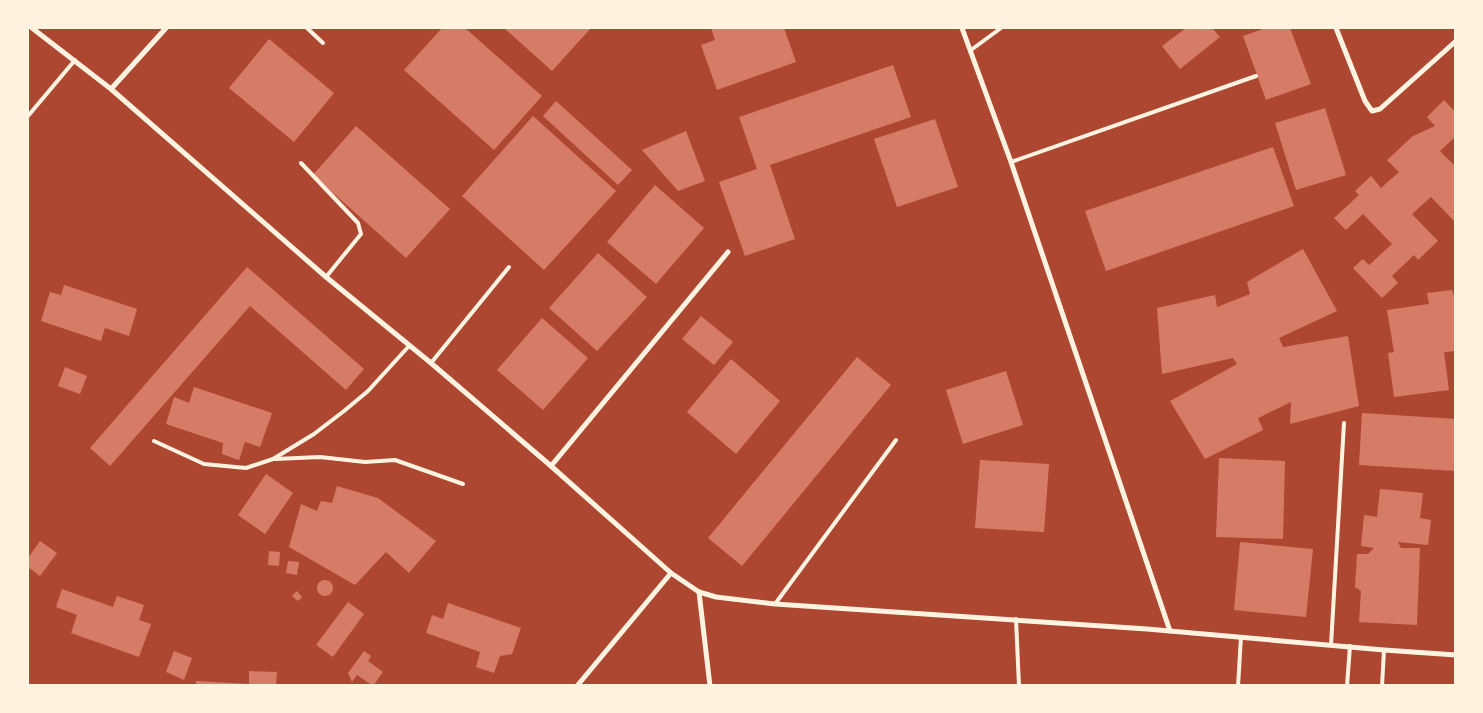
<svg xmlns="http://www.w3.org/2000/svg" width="1483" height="713" font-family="'IBM Plex Sans',sans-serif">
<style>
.green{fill:#ae4732}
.building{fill:#d67c66}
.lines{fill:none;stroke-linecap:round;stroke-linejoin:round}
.service{stroke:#fff3e0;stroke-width:4}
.minor{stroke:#fff3e0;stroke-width:5}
</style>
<rect width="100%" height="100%" fill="#c8553d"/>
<rect class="green" x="28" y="28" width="1427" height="657"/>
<g class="building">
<polygon points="442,28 465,28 542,96 494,150 404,70"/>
<polygon points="504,28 591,28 552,71"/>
<polygon points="711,28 784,28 796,62 717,90 701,45 715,40"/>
<polygon points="1186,28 1212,28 1220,37 1180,69 1162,46"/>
<polygon points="1266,28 1290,28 1311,84 1266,100 1243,36"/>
<polygon points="269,39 334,93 294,142 229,88"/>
<polygon points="893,65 911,117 770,165 795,239 745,256 719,182 757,169 739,117"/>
<polygon points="1444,100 1456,113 1456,136 1440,151 1456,167 1456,223 1431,197 1412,214 1438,241 1418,260 1414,255 1392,276 1398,283 1382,298 1353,268 1363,259 1369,265 1392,244 1363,214 1346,230 1334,218 1359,195 1355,191 1371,176 1381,188 1399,172 1387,160 1413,136 1435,126 1427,117"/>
<polygon points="556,101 632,170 618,185 543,116"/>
<polygon points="1325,108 1346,175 1296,190 1275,123"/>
<polygon points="533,116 616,191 544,270 462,196"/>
<polygon points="935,119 958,187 897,207 874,139"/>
<polygon points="356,126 450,209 406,258 313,175"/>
<polygon points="686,131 705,181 678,191 642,150"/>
<polygon points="1273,147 1294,206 1106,271 1085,211"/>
<polygon points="655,185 704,228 656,284 607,242"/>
<polygon points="1303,249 1337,311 1279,338 1283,347 1348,336 1359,406 1290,424 1291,402 1258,418 1263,430 1205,459 1170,401 1237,364 1233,358 1162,374 1157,308 1215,295 1217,307 1250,294 1247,282"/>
<polygon points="598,253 647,297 597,351 549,308"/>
<polygon points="247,267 364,369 346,390 250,306 110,466 90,448"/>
<polygon points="64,285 137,309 129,336 105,328 101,341 41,321 50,292 61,295"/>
<polygon points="1452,290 1456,303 1456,351 1444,352 1449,390 1394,397 1388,353 1394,352 1387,310 1429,304 1427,293"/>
<polygon points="701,316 733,342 714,365 682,339"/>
<polygon points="542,318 588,358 543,410 497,370"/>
<polygon points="857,357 891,385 742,566 708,538"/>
<polygon points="731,359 780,401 736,454 687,412"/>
<polygon points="65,367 87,376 80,394 58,386"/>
<polygon points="1006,371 1023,425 963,444 946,390"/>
<polygon points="194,387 272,413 260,447 245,442 239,460 222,454 223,443 166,424 174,397 189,403"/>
<polygon points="1362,413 1456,419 1456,471 1359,465"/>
<polygon points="1219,458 1285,461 1283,539 1216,537"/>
<polygon points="980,460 1049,464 1044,532 975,528"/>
<polygon points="266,474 293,493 265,534 238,515"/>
<polygon points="337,486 378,498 436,541 409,573 386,552 355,585 289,547 301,504 317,511 321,501 332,503"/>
<polygon points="1380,489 1423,493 1420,518 1431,520 1428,545 1398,542 1401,548 1420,548 1417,625 1359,622 1361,591 1355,587 1357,554 1368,554 1374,548 1361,546 1364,515 1377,517"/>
<polygon points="40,541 57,553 40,576 28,567 28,558"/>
<polygon points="1240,542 1313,549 1306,617 1234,610"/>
<polygon points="269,551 280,552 279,566 268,565"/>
<polygon points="288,561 299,562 297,575 286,573"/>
<circle cx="325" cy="588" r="8"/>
<polygon points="62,589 113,607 117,596 144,605 139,620 151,624 139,657 71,633 77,615 56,607"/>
<polygon points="297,591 302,597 298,601 292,596"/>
<polygon points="348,602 364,614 333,657 316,645"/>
<polygon points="448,603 521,628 512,654 500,656 494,673 476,667 480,652 426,633 432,615 443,619"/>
<polygon points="174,651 192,658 184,680 166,672"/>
<polygon points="364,651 371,656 368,661 383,672 373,686 357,675 352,682 348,673"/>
<polygon points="249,671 277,672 276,686 196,686 196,681 249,684"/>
</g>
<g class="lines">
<g class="service">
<polyline points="307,28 323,43"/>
<polyline points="971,50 1001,28"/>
<polyline points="28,116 75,60"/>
<polyline points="1011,162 1256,76"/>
<polyline points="301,163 358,223 361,234 326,277"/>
<polyline points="431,363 509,267"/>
<polyline points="154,441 204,464 246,468 273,459 314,434 344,411 368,391 409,346"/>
<polyline points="275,459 320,457 365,462 395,460 463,484"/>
<polyline points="775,604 896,440"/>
<polyline points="1016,619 1019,686"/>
<polyline points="1331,645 1344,423"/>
<polyline points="1238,686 1241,637"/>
<polyline points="1347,686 1350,646"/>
<polyline points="1382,686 1384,650"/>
</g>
<g class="minor">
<polyline points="32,28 111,89 326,277 431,363 551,466 671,573 699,592 716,597 775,604 1147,629 1384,650 1456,655"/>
<polyline points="962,28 1011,162 1170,631"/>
<polyline points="1336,28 1365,101 1372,111 1380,109 1456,41"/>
<polyline points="111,89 166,28"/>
<polyline points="551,466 728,252"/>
<polyline points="699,592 710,686"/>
<polyline points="577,686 671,573"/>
</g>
</g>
<rect width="1483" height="713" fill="none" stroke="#fff3e0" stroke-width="58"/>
</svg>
